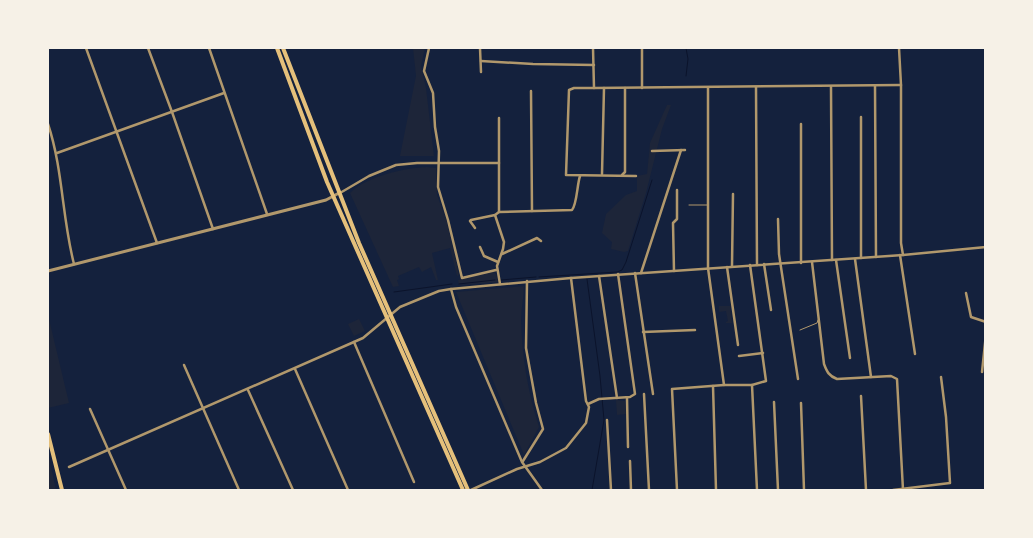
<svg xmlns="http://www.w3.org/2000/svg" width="1033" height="538" font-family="Helvetica,sans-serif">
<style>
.green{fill:#1d2539}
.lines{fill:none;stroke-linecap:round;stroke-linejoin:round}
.stream{stroke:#0b132b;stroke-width:1}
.service{stroke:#b1986c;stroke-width:1}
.minor{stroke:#b1986c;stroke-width:2.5}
.tertiary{stroke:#b1986c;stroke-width:3}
.secondary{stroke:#e5c07b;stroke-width:4}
</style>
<rect width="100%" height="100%" fill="#14213d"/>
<g class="green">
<polygon points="413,48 425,48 421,66 426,88 434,156 400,156 416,76"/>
<polygon points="667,105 671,105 662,129 646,193 628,251 624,252 611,249 612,242 602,233 606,214 626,195 637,191 637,176 647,174 650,143"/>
<path d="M427 167 436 168 437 195 447 222 459 275 457 276 450 248 432 253 438 280H436L431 267 422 272 419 267 398 276 399 279 397 280 399 286 393 287 350 193C367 176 405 168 427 167Z"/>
<polygon points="493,272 496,274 498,282 459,285 458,280"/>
<path d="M524 286C524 297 521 309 521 320 522 357 528 393 539 427L524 455 456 292Z"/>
<polygon points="719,306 730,306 732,323 726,323 726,322 728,321 726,311 719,312"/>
<polygon points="48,315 69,403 48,408"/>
<polygon points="359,319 365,331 354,336 348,324"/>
<polygon points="616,400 625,401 626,414 617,415"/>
<polygon points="48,453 56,490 48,490"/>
</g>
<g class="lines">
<g class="stream">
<polyline points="686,48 688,59 686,76"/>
<polyline points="539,277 617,272 622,270 626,262 652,180"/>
<polyline points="587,279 600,376 604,420 592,490"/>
<polyline points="501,280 536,277"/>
<polyline points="459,284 495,280"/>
<polyline points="394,292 452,284"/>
</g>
<g class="service">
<polyline points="689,205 707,205"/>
<polyline points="800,330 817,323 818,320"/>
</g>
<g class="minor">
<polyline points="86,48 157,243"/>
<polyline points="148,48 172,112 213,229"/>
<polyline points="209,48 267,214"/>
<polyline points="429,48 424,71 433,93 435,127 439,151 438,187 448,220 462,278 496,270"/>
<polyline points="480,48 481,72"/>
<polyline points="593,48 594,88 901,85"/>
<polyline points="642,48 642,88"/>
<polyline points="899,48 901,85 901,243 903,255"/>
<polyline points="481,61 533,64 594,65"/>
<polyline points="875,86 876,257"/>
<polyline points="756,87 757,265"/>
<polyline points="831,87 832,260"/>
<polyline points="594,88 574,88 569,90 566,175 636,176"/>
<polyline points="708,88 708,268 724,385"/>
<polyline points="531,91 532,211"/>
<polyline points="861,117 861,258"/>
<polyline points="499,118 499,212"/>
<path d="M48 124C63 169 62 218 74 264"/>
<polyline points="801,124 801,263"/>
<polyline points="652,151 685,150"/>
<polyline points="57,153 224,93"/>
<polyline points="602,174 604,88"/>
<polyline points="622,175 625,172 625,88"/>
<polyline points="340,193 369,176 396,165 417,163 499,163"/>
<polyline points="495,215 504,242 503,249 497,266 500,284"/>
<polyline points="778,219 779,254 798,379"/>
<path d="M475 228 470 221 471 220 495 215 499 212 572 210C577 204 577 185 580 176"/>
<polyline points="480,247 484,256 498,262"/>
<polyline points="502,254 537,238 541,241"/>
<polyline points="900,255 915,354"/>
<polyline points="855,259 871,377"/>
<polyline points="836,260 850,358"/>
<path d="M812 262 824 364C827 372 829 376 837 379L891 376 897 379 903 490"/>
<polyline points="764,264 771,310"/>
<polyline points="732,266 733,194"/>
<polyline points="727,267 738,345"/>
<polyline points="674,271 673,223 677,219 677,190"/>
<polyline points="635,273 653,394"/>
<polyline points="641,273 681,150"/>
<polyline points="599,276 617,398"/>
<polyline points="451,289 456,307 522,462 542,490"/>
<polyline points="966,293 971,317 986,322"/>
<polyline points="643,332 695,330"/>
<polyline points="354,342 414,482"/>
<polyline points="739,356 763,353"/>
<polyline points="184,365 239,490"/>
<polyline points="295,369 348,490"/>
<polyline points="982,372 986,334"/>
<polyline points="752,385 757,490"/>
<polyline points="713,386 716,490"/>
<polyline points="248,390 293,490"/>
<polyline points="644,394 649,490"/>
<polyline points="861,396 866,490"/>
<polyline points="627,398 628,447"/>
<polyline points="774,402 778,490"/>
<polyline points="801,403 804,490"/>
<polyline points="588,404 599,399 630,397 635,394 618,274"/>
<polyline points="90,409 126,490"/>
<polyline points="607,420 611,490"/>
<polyline points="523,461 543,429 536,403 526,348 527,281"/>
<polyline points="630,461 631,490"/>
<polyline points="69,467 363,338 400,307 439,291 451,289 571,278 903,255 986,247"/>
<polyline points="471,490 517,469 540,462 566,448 586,423 589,407 586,401 571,278"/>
<polyline points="677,490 672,389 724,385 752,385 766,381 750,265"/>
<polyline points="893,490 950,483 946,417 941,377"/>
</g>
<polyline class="tertiary" points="48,271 326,200 339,193"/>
<g class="secondary">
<polyline points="277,48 327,182 463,490"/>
<polyline points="283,48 359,243 468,490"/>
<polyline points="48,434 62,490"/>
</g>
</g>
<rect width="1033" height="538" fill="none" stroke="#f6f1e7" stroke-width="98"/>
</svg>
